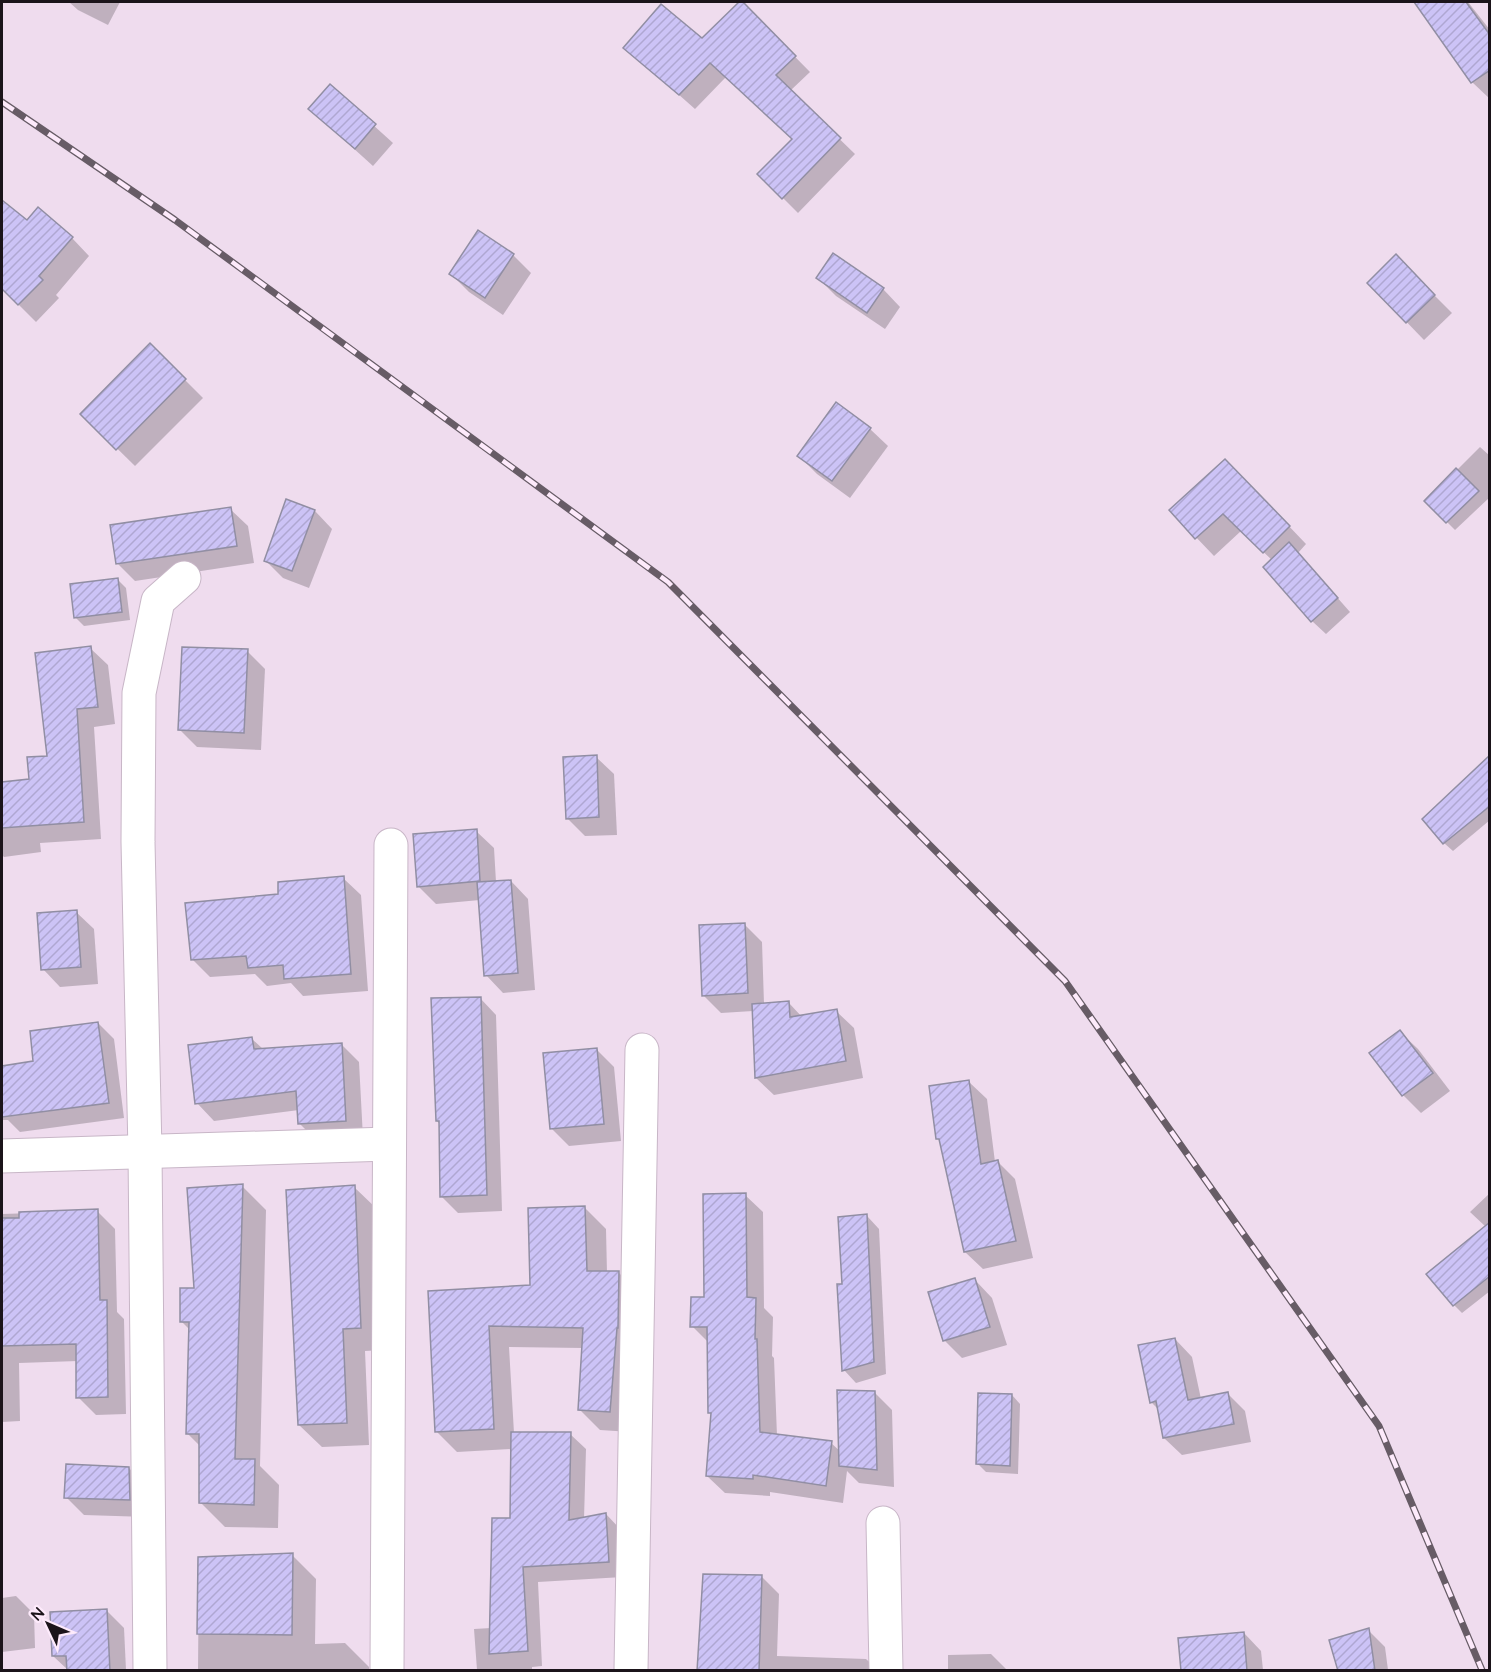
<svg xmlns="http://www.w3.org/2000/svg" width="1491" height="1672" font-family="Quicksand,sans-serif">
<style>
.shadow{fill:#0003}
.building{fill:url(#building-hatch);stroke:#918ea3;stroke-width:1.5}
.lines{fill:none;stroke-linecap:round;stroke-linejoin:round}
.minor-casing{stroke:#c8b6c7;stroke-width:35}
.minor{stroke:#fff;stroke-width:33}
.rail-casing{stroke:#675c66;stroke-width:7}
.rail{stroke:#fdeafb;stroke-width:4.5;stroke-dasharray:14;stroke-linecap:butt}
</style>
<defs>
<pattern id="building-hatch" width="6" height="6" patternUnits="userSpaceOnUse" patternTransform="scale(1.5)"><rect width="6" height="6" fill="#ccc3f6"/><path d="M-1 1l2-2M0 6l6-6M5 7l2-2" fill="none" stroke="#afa7d2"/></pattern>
</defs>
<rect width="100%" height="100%" fill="#efdcee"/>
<g class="shadow">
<polygon points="69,2 120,2 108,25 78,10"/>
<polygon points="741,2 810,72 790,91 855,154 798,213 759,174 793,139 726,77 695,109 626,48 702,40"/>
<polygon points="1435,2 1468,2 1490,30 1490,99 1472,82 1422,11"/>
<polygon points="330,86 393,143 373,166 310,109"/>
<polygon points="479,232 513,255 531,273 503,315 469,292 451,274"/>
<polygon points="17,237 72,238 89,256 56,295 59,298 36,322 2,288 2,253"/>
<polygon points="1413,274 1452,313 1424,340 1369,283"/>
<polygon points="818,278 883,289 900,307 885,329 836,296"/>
<polygon points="150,345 203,398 135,466 82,414"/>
<polygon points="870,429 888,446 850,498 817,474 799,456"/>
<polygon points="1480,447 1490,456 1490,497 1455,530 1426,501"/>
<polygon points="1243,478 1306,544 1298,553 1350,612 1326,634 1312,621 1272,560 1241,531 1214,556 1171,511"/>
<polygon points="287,501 315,511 332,529 309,588 283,578 265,560"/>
<polygon points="230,509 248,526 254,563 135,581 117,563"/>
<polygon points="118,580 126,588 130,620 84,626 75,617"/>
<polygon points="90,648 108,665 115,724 94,727 101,839 40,843 41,852 4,857 2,855 2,783 30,780 49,757"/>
<polygon points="247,651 265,669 261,750 197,747 179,729"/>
<polygon points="596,757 614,774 617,835 585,836 567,818"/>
<polygon points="1490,757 1490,820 1453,851 1444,843"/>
<polygon points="476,831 494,848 496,882 511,881 528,899 535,990 503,993 486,975 480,900 436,904 418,886"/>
<polygon points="343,878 361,895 368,991 303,996 291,983 267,986 255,974 210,977 192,959 280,895"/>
<polygon points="76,912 94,929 98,984 60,987 43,969"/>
<polygon points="744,924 762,942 764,1004 789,1003 802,1017 836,1011 854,1028 863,1078 774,1095 756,1078 753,1011 721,1013 703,995"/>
<polygon points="480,998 496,1015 502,1211 458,1213 441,1196 440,1124 437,1121"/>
<polygon points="98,1023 114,1039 124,1118 20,1132 8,1120 2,1120 2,1068 35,1062"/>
<polygon points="1400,1032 1418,1049 1450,1091 1421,1113 1403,1095"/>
<polygon points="252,1039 263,1049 341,1044 359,1062 363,1138 317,1141 299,1123 299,1110 214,1121 197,1103"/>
<polygon points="597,1050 614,1067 621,1141 569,1146 551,1128"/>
<polygon points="969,1082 987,1099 995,1162 998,1162 1015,1179 1033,1258 983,1269 965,1252 941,1142 938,1138"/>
<polygon points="242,1186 266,1210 260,1466 279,1485 278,1528 225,1527 200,1502 201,1447 187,1433 190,1330 182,1322"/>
<polygon points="354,1187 377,1209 383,1350 365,1351 369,1445 322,1447 299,1425"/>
<polygon points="1490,1193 1490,1291 1462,1313 1454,1305 1486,1227 1470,1212"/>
<polygon points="745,1195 763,1212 764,1308 773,1317 772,1356 774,1358 777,1436 831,1443 841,1452 874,1392 892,1410 894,1487 859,1483 847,1471 843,1503 770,1492 770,1496 725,1493 707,1476 712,1414 709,1412 709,1343 692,1326 706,1299"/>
<polygon points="585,1208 606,1229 607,1273 619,1273 640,1294 631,1432 600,1430 579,1409 583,1348 509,1347 514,1433 570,1434 586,1449 584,1519 606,1514 621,1530 623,1577 538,1582 542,1666 532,1667 532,1670 477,1670 474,1629 491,1628 511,1520 512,1449 457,1452 436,1431 429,1292 531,1287"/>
<polygon points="97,1211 115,1229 117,1312 124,1319 126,1414 96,1415 78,1397 78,1361 19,1363 20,1421 2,1422 2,1214"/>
<polygon points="867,1216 879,1229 886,1374 856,1383 844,1370 843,1285"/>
<polygon points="975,1280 992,1298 1007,1345 962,1358 944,1340"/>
<polygon points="1175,1339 1192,1357 1201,1399 1227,1393 1245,1411 1251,1442 1182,1455 1164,1438 1159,1410 1151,1402"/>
<polygon points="1012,1395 1020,1404 1018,1474 986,1472 977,1463"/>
<polygon points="129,1468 146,1486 147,1517 84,1515 66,1497"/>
<polygon points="292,1555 316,1579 315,1644 345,1643 369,1667 369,1670 198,1670 199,1559"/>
<polygon points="762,1577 779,1594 777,1656 866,1659 878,1670 699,1670"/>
<polygon points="16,1596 34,1614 35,1648 2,1652 2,1598"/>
<polygon points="106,1610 124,1628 126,1670 68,1670 53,1656"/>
<polygon points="1368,1630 1385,1647 1388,1670 1340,1670"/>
<polygon points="1244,1633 1261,1651 1263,1670 1182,1670"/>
<polygon points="991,1654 1007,1670 948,1670 948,1655"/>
</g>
<g class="building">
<polygon points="739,2 743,2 796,56 776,75 841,138 782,199 757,174 792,139 710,63 679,95 623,48 661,4 702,38"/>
<polygon points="1414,2 1466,2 1490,35 1490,70 1471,83"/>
<polygon points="330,84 376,124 355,149 308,109"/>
<polygon points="2,200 27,220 38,207 73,237 39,276 43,280 18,305 2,289"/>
<polygon points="478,230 514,254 485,298 449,274"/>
<polygon points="833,253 884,288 867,313 816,278"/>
<polygon points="1396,254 1435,295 1406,323 1367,283"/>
<polygon points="150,343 186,379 116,450 80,414"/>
<polygon points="836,402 871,428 832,481 797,456"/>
<polygon points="1225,459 1290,526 1263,553 1223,514 1195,539 1169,510"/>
<polygon points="1456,468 1479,491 1446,523 1424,501"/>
<polygon points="286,499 315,510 292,571 264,561"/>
<polygon points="231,507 237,546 116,564 110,525"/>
<polygon points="1289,542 1338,598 1311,622 1263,567"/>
<polygon points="118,578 122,612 74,618 70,584"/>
<polygon points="91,646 98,707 77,709 84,822 2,828 2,782 29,779 27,757 47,756 35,653"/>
<polygon points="182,647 248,649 244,733 178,730"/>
<polygon points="597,755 599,817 566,819 563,757"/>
<polygon points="1490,755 1490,806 1443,844 1422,819"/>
<polygon points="477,829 480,881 417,887 413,834"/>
<polygon points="344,876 351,974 284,979 283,965 248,968 246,956 191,960 185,903 278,894 278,882"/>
<polygon points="511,880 518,973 484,976 477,882"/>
<polygon points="77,910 81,967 41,970 37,913"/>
<polygon points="745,923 748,993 702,996 699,925"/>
<polygon points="481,997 487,1195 440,1197 439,1121 436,1121 431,998"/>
<polygon points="789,1001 790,1017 837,1009 846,1061 755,1078 752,1004"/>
<polygon points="98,1022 109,1103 2,1117 2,1066 33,1061 30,1031"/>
<polygon points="1400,1030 1433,1073 1402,1096 1369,1053"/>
<polygon points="252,1037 254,1049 342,1043 346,1121 298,1124 296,1091 195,1104 188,1045"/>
<polygon points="597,1048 604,1124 550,1129 543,1053"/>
<polygon points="969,1080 981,1164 998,1160 1016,1241 964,1252 939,1139 936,1139 929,1086"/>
<polygon points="243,1184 235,1459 255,1459 254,1505 199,1503 199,1434 186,1434 189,1322 180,1322 180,1288 194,1288 187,1188"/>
<polygon points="355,1185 361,1328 343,1329 347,1423 298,1425 286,1190"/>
<polygon points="746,1193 747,1297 756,1298 755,1339 757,1339 760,1432 832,1441 826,1486 753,1475 753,1479 706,1476 711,1413 708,1413 707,1327 690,1327 691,1297 704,1297 703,1194"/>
<polygon points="585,1206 587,1271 619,1271 618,1328 617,1328 610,1412 578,1410 583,1328 489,1326 494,1429 435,1432 428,1291 530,1285 528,1208"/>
<polygon points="98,1209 100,1300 107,1300 108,1397 76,1398 76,1344 2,1346 2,1218 19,1218 19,1212"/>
<polygon points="867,1214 874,1362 842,1371 837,1284 842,1284 838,1217"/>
<polygon points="1490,1222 1490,1276 1453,1306 1426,1274"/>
<polygon points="975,1278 990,1327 943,1341 928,1292"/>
<polygon points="1175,1338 1188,1400 1228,1392 1234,1424 1163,1438 1156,1401 1150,1403 1138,1345"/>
<polygon points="837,1390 875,1391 877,1470 839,1466"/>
<polygon points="978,1393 1012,1394 1010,1466 976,1464"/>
<polygon points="511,1432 571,1432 569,1520 606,1513 609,1562 523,1567 528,1651 489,1654 492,1518 510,1518"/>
<polygon points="66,1464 129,1467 130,1500 64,1498"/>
<polygon points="293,1553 292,1635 197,1634 198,1557"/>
<polygon points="703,1574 762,1575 759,1671 697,1671"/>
<polygon points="107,1609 110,1671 67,1671 66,1656 52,1656 50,1612"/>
<polygon points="1369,1628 1375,1671 1338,1671 1329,1640"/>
<polygon points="1244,1632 1247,1671 1181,1671 1178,1638"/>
</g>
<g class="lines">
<g class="minor-casing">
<g id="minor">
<polyline points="2,1156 389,1144"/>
<polyline points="883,1523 886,1670"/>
<polyline points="150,1670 145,1151 138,842 139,693 158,601 184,578"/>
<polyline points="387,1670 391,845"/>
<polyline points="631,1670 642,1050"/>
</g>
</g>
<use href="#minor" class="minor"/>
<g class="rail-casing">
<polyline id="rail" points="2,102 175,220 668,582 1065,981 1379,1426 1482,1670"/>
</g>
<use href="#rail" class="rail"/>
</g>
<rect width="1491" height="1672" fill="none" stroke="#1b141a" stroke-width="6"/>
<g transform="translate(48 1624) rotate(314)" stroke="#fdeafb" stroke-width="4.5" paint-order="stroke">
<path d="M0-4.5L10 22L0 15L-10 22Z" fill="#1b141a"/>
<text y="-9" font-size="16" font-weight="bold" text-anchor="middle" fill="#1b141a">N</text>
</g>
</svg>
